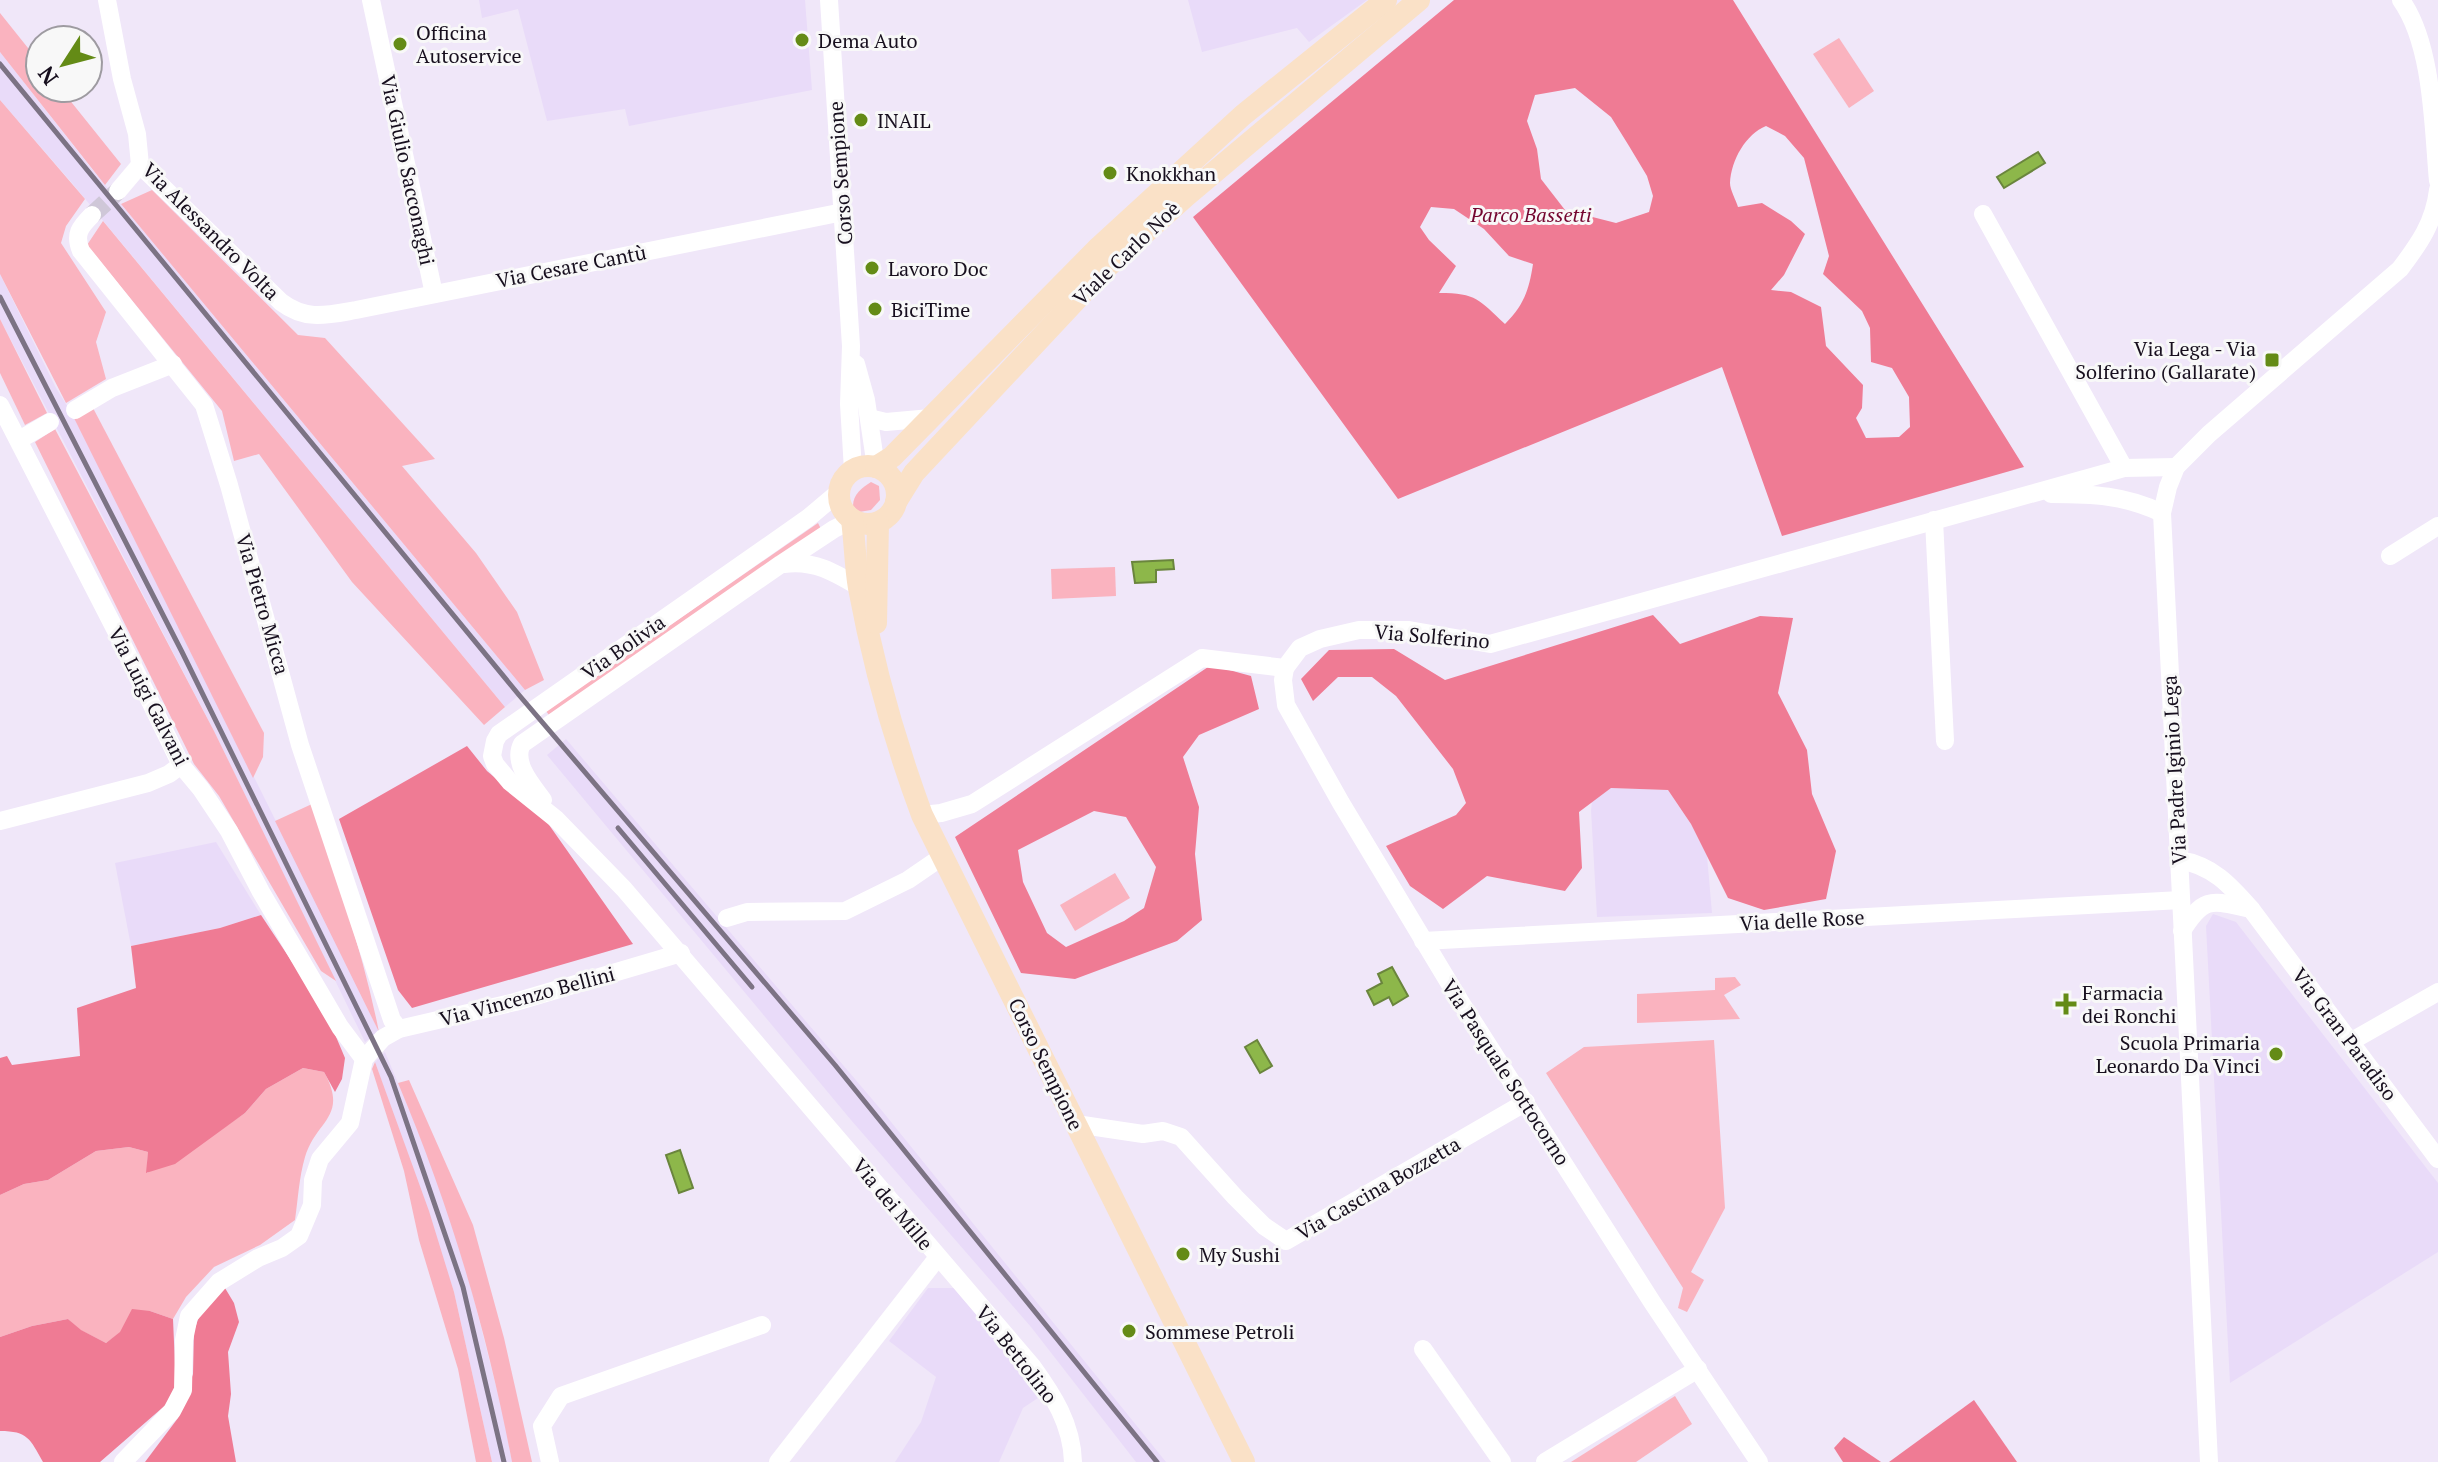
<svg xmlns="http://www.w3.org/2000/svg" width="2438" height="1462" font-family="'PT Serif',serif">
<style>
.built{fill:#e9dbf9}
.green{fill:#fab3bf}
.forest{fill:#ef7b94;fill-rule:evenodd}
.water{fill:#8db74a;stroke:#6a853d;stroke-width:2}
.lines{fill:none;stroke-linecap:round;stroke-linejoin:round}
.minor-tunnel{stroke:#cfc7d8;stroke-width:18;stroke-dasharray:18 9;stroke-linecap:butt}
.minor{stroke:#fff;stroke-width:18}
.major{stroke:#fae1c7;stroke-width:22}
.rail{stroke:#7c7384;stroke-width:5}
.poi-dot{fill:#648b16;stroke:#f8f8f8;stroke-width:3}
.labels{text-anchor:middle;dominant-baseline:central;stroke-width:6;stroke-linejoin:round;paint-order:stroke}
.poi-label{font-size:20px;fill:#170f1e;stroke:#f8f8f8;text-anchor:start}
.street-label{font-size:20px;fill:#170f1e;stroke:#f8f8f8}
.park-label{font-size:20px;font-style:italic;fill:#740630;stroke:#f8f8f8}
</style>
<rect width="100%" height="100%" fill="#f0e7f9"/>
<g class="built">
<polygon points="479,0 805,0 812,90 629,126 625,109 547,121 518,9 482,18"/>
<polygon points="1188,0 1367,0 1309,42 1297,28 1202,52"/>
<polygon points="0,52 91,168 525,690 505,707 72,183 0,100"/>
<polygon points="0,274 56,388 79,425 349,968 379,1032 365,1042 214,731 0,319"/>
<polygon points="566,739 883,1112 1166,1462 1136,1462 1031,1327 851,1120 547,755"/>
<polygon points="1611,788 1668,790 1691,824 1707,856 1712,913 1597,917 1591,810 1592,802"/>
<polygon points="216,842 261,915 220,928 131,946 115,863"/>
<polygon points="2213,914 2236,922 2438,1183 2438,1252 2230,1383 2206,926"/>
<polygon points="385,1052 427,1152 461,1248 503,1414 512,1462 492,1462 454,1292 375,1062"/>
<polygon points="928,1288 954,1288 1004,1348 1038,1398 1023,1408 999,1462 895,1462 921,1422 936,1377 889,1341"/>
</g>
<g class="green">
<polygon points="0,13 40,63 40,88 60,88 121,164 105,185 0,52"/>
<polygon points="1839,38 1874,91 1849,108 1813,54"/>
<polygon points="0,100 85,199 66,226 61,243 106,312 96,342 106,379 66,403 0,274"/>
<polygon points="152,190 298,335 325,338 435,459 402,466 476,553 517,612 544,680 525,690 121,204"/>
<polygon points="103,221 505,707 484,725 352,582 259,454 234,461 222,411 87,245"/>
<polygon points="0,319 47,413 25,425 0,373"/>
<polygon points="93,408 264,733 263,757 253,778 73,416"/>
<polygon points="55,429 214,731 336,981 321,971 219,796 194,764 35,442"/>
<path d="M871 482 879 486 880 500 871 510 859 512 853 506C853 494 862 488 871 482Z"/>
<polygon points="818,523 821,529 549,715 546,711"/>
<polygon points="1115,567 1116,596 1052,599 1051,569"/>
<path d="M312 804C338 880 363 953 379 1032L275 821Z"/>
<polygon points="1115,873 1130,898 1075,931 1060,905"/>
<polygon points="1735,977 1741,985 1724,995 1740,1019 1637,1023 1637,994 1715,990 1715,978"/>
<polygon points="1714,1040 1725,1208 1691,1272 1704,1280 1687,1312 1678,1308 1683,1288 1546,1073 1584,1047"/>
<polygon points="375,1062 429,1211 454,1292 492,1462 476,1462 458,1369 419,1240 404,1171 372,1069"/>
<path d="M303 1068 324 1072C349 1117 316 1120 305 1157 299 1177 298 1200 295 1220L260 1245 214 1267 186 1297 173 1319 150 1311 106 1343 80 1330 68 1319 32 1326 0 1337V1195L24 1184 48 1180 96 1151 129 1147 148 1152 147 1173 216 1133 245 1113 266 1089Z"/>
<path d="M409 1080 473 1225 504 1338 532 1462H512C487 1331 450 1206 398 1083Z"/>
<polygon points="1675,1396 1692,1424 1636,1462 1571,1462"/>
</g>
<g class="forest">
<path d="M1454 0H1733L2024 467 1782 536 1722 367 1398 499 1193 217ZM1575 88 1611 117 1629 146 1647 176 1653 196 1649 212 1616 223 1565 210 1541 179 1537 149 1527 121 1535 95ZM1766 126 1785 136 1804 158 1829 256 1823 274 1862 311 1870 328 1871 362 1892 368 1909 397 1910 427 1899 437 1866 438 1856 418 1862 408 1863 385 1826 346 1821 307 1791 292 1771 290 1784 275 1805 234 1791 221 1762 203 1738 207C1736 200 1730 190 1730 183 1731 160 1746 134 1766 126ZM1431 207 1454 209 1484 229 1509 256 1533 264C1529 290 1524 305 1505 324 1479 300 1477 293 1439 293L1456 266 1429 240 1420 227Z"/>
<polygon points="1653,615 1680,644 1760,616 1793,618 1778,693 1807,750 1812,794 1836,851 1826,899 1764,910 1728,898 1691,824 1668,790 1611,788 1579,812 1582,868 1565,891 1487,876 1443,909 1410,886 1386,846 1456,815 1466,803 1453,769 1396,696 1372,677 1338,677 1313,701 1301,679 1329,650 1394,649 1445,680"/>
<path d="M1211 665 1251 676 1259 709 1199 735 1183 757 1199 807 1195 854 1202 920 1177 941 1075 979 1021 973 955 837ZM1094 811 1126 817 1156 867 1144 908 1124 921 1066 947 1047 933 1023 882 1018 850Z"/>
<polygon points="467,746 487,771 547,822 633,944 412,1008 398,990 339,819"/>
<polygon points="261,915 300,974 334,1032 345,1058 342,1079 335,1092 324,1072 303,1068 266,1089 245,1113 175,1164 146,1173 148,1152 129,1147 96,1151 48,1180 24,1184 0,1195 0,1058 7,1056 12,1065 80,1056 77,1008 136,988 131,946 220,928"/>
<polygon points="225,1288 234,1303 239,1322 228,1352 231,1394 228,1416 236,1462 145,1462 178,1418 193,1374 194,1331 201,1311"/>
<path d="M132 1309 150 1311 173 1319 176 1388 169 1402 100 1462H43C30 1439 28 1431 0 1431V1337L32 1326 68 1319 81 1330 106 1343 120 1332Z"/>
<polygon points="1974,1400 2017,1462 1889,1462"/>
<polygon points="1844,1437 1881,1462 1843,1462 1834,1448"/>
</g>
<g class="water">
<polygon points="2038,152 2045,163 2004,188 1997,177"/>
<polygon points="1173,560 1174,569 1156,570 1156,582 1135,583 1132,562"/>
<polygon points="1392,967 1408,996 1393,1005 1389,997 1374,1005 1367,991 1382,983 1378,974"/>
<polygon points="1257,1040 1272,1066 1260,1073 1245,1047"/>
<polygon points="680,1150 693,1188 679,1193 666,1155"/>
</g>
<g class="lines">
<polyline class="minor-tunnel" points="92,215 118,191"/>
<g class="minor">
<path d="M107 0 122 79 137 134 140 165 281 302C306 321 327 315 356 310L843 212"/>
<polyline points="371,0 434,294"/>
<polyline points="829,0 851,346 849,404 853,470"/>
<path d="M2401 0C2433 45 2433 127 2438 181"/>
<polyline points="118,191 140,165"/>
<polyline points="1983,214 2124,468"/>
<path d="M92 215C80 227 74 234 81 251L204 405 229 485 300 745 392 1020 399 1029"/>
<polyline points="856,364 866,400 876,467"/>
<polyline points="0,405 116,631 181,765 201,789 229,831 261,892 340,1027 364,1059"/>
<polyline points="75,410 112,388 173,364"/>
<polyline points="869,418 886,422 931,418"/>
<polyline points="19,440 50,422"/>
<path d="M839 492 808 518 499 734 495 741 492 756 495 764 510 782 556 819 624 889 1032 1366C1053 1395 1072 1424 1073 1462"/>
<path d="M2051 494C2093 494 2124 495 2162 513"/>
<polyline points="1934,520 1945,741"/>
<polyline points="2390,556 2438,526"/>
<path d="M784 564C814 560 834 572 859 587"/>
<polyline points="1285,668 1283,680 1286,705 1341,803 1460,1001 1652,1302 1759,1462"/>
<path d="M543 800C532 785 512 763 522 744L781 564 834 529 852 520"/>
<polyline points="922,815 941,813 972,804 1202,658 1285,668 1300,648 1320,639 1359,630 1409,630 1490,644 2124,468 2176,467"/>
<polyline points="0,821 148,783 169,774 181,765"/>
<path d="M2179 860C2212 865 2230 885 2251 909L2438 1159"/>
<polyline points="727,918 747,912 845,911 908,880 943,856"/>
<path d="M2182 931C2205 894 2213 901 2251 909"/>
<polyline points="1423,941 2181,900"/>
<polyline points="2350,1042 2438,992"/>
<polyline points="1076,1124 1143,1134 1163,1131 1181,1137 1235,1197 1264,1226 1286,1241 1526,1102"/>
<polyline points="1423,1349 1502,1462"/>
<polyline points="123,1462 172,1411 183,1390 184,1340 189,1316 219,1282 258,1258 282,1248 299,1236 312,1205 313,1180 320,1159 350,1123 364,1059 383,1038 399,1029 515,1002 681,953"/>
<polyline points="550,1462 542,1426 561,1396 762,1325"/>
<polyline points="778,1462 938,1257"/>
<polyline points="1545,1462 1698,1369"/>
<path d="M2209 1462 2162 513 2168 487 2176 467 2209 434 2400 269C2419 244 2434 223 2438 190"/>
</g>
<g class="major">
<circle cx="868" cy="495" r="29"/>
<polyline points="876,467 892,457 1099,247 1243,115 1386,0"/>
<polyline points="896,502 914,473 1106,268 1186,196 1419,0"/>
<path d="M852 520C855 542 855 565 859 588 873 664 895 742 922 815L1244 1462"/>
<polyline points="876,623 878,523"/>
</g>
<g class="rail">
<polyline points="0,64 519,695 835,1065 1157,1462"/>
<polyline points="0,297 182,652 391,1077 463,1287 504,1462"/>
<polyline points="618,828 752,987"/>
</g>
</g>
<g class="poi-dot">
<circle cx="802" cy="40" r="8"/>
<circle cx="400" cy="44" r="8"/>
<circle cx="861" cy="120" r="8"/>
<circle cx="1110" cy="173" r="8"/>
<circle cx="872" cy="268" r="8"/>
<circle cx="875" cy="309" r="8"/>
<rect x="2264" y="352" width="16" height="16" rx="4"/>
<path d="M2062 992h8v8h8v8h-8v8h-8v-8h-8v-8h8z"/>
<circle cx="2276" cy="1054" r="8"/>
<circle cx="1183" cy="1254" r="8"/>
<circle cx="1129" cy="1331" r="8"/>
</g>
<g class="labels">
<g class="poi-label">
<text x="416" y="32">Officina<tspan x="416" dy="23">Autoservice</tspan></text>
<text x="818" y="40">Dema Auto</text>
<text x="877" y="120">INAIL</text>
<text x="1126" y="173">Knokkhan</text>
<text x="888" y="268">Lavoro Doc</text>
<text x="891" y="309">BiciTime</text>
<text x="2256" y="348" text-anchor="end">Via Lega - Via<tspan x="2256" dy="23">Solferino (Gallarate)</tspan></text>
<text x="2082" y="992">Farmacia<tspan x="2082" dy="23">dei Ronchi</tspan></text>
<text x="2260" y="1042" text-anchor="end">Scuola Primaria<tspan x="2260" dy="23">Leonardo Da Vinci</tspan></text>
<text x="1199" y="1254">My Sushi</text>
<text x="1145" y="1331">Sommese Petroli</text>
</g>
<g class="street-label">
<text transform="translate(408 170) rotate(78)">Via Giulio Sacconaghi</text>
<text transform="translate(840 173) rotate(-94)">Corso Sempione</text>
<text transform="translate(211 231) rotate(45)">Via Alessandro Volta</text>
<text transform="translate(1126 253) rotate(-44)">Viale Carlo Noè</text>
<text transform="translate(571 266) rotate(-11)">Via Cesare Cantù</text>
<text transform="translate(263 604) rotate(74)">Via Pietro Micca</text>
<text transform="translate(1432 636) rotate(5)">Via Solferino</text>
<text transform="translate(623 647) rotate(-35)">Via Bolivia</text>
<text transform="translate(149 696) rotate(63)">Via Luigi Galvani</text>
<text transform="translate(2174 770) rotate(-93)">Via Padre Iginio Lega</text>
<text transform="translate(1802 920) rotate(-3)">Via delle Rose</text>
<text transform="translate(527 996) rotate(-15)">Via Vincenzo Bellini</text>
<text transform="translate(2345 1034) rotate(53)">Via Gran Paradiso</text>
<text transform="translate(1046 1064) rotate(64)">Corso Sempione</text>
<text transform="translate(1506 1072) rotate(57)">Via Pasquale Sottocorno</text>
<text transform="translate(1378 1188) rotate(-30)">Via Cascina Bozzetta</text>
<text transform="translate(893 1204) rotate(50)">Via dei Mille</text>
<text transform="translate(1017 1354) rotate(52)">Via Bettolino</text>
</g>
<g class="park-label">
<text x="1531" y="214">Parco Bassetti</text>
</g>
</g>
<g transform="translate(64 64) rotate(234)"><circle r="38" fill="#f8f8f8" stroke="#9e9ba1" stroke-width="2"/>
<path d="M0-6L14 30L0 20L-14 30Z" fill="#648b16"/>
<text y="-12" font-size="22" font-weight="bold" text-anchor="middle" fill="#170f1e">N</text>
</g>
</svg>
